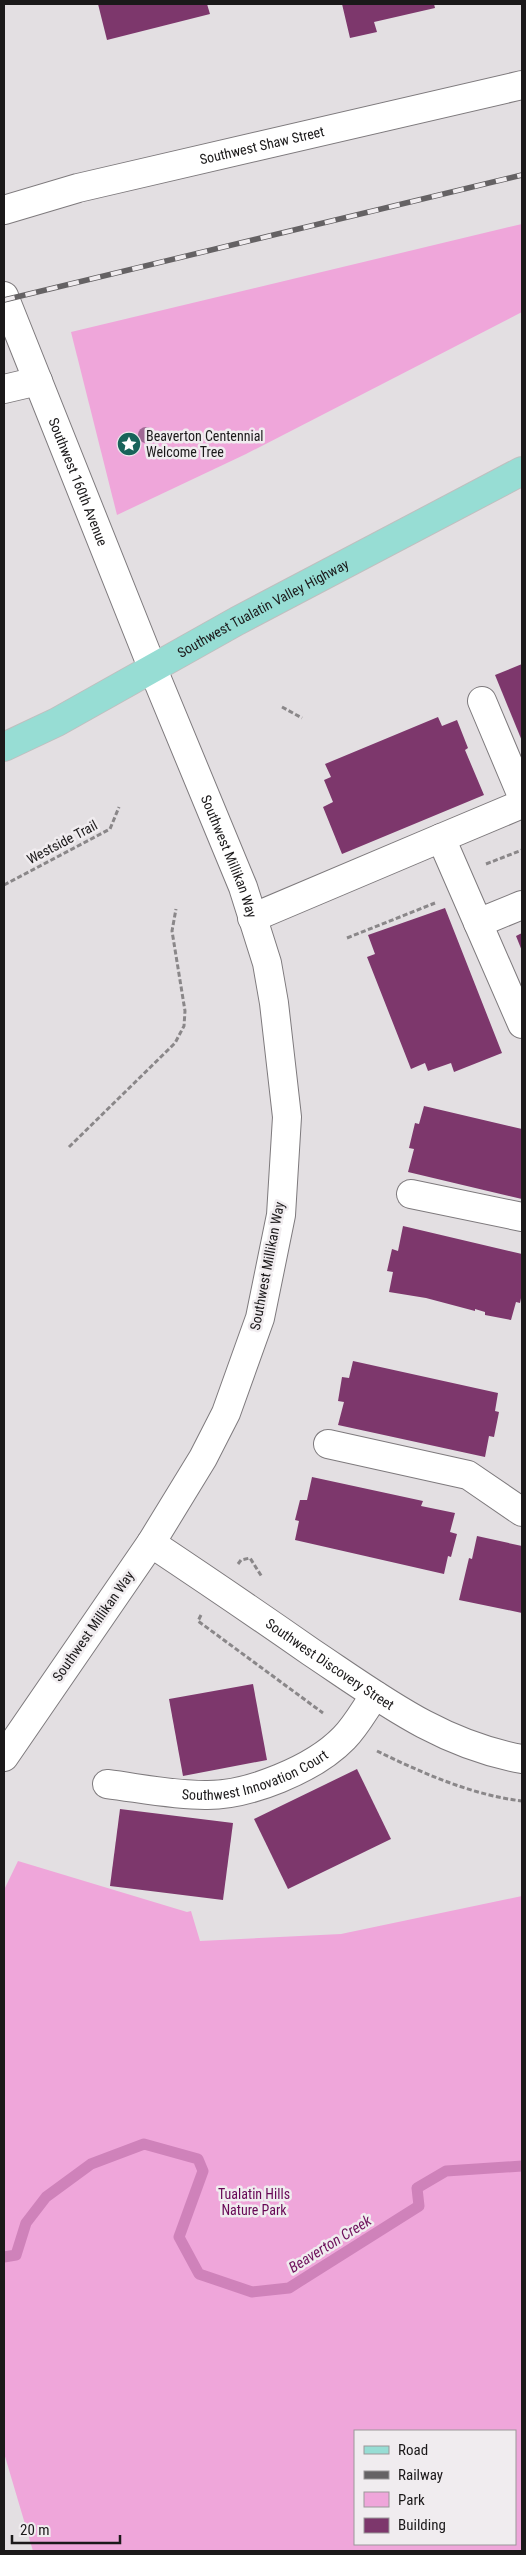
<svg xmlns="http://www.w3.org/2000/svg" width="526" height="2555" font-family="'Roboto Condensed',sans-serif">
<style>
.green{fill:#efa6da;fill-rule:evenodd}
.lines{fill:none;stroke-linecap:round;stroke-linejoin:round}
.stream{stroke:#cf82ba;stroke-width:11}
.building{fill:#7d376c}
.minor-casing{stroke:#7e7a7d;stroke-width:30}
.major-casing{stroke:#bfbfbf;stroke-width:30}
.path{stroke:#8a8789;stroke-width:3;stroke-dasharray:5 2.5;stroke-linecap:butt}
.minor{stroke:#fff;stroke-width:28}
.major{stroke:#97ddd4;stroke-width:28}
.rail-casing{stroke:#656264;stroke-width:5.5}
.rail{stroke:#f0ecef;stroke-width:4;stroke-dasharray:11;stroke-linecap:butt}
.tree{fill:#9f6894}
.labels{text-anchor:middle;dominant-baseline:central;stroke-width:5;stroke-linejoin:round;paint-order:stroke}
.street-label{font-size:14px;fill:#1b191a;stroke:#f0ecef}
.poi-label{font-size:14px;fill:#1b191a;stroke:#f0ecef;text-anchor:start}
.park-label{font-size:14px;fill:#670755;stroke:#f0ecef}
.water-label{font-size:15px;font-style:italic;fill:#6f135d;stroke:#f0ecef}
</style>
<rect width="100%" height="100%" fill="#e3dfe2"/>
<g class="green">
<polygon points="522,224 522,312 246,454 117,515 71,332"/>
<path d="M18 1861 187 1912 191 1911 200 1941 341 1934 522 1896V2551H33L4 2453V1890ZM515 2431V2544H355V2431Z"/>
</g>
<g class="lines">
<polyline class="stream" points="4,2257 16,2255 26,2223 46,2197 91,2164 144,2144 198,2159 203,2171 179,2237 199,2274 252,2292 289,2288 419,2206 417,2188 446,2171 522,2166"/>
</g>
<g class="building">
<polygon points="98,4 207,4 210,14 107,40"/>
<polygon points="342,4 434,4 435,8 374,22 377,32 350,38"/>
<polygon points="522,664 522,741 495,675"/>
<polygon points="438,717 442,726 457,720 468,748 465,750 484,795 342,854 323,807 333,802 324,780 331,777 325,764"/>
<polygon points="445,908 502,1053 454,1072 451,1063 428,1071 425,1063 411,1069 367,957 375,954 368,935"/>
<polygon points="522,933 522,951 516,936"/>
<polygon points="424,1106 522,1129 522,1199 408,1172 414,1149 409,1148 415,1123 419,1124"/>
<polygon points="403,1226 522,1254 522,1293 520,1303 516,1302 511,1320 485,1315 485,1312 475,1309 475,1311 426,1298 389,1292 393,1272 387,1271 392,1249 398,1251"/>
<polygon points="353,1361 498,1393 495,1411 499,1412 494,1437 489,1436 485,1457 338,1425 344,1402 338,1401 342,1377 349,1378"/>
<polygon points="312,1477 423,1501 421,1506 455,1513 450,1532 457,1534 451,1557 448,1556 444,1574 295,1540 299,1521 295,1520 300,1500 307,1500"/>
<polygon points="477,1536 522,1546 522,1613 459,1600 469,1558 472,1559"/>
<polygon points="253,1684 267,1760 183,1776 169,1699"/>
<polygon points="357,1769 391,1839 288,1889 254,1819"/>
<polygon points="120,1809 233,1823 223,1900 110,1886"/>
</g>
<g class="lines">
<g class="minor-casing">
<g id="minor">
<path id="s1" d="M4 210 78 188 522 85"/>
<path id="s2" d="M4 296 152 667 243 887 267 963 274 1003 287 1117 281 1215 260 1318 226 1413 203 1458 151 1543 4 1757"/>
<polyline points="4,389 38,381"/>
<polyline points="482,701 522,796"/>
<polyline points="441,838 522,804"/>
<polyline points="252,918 441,838 478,923 522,905"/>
<polyline points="478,923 522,1024"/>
<polyline points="411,1194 522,1217"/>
<polyline points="328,1444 468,1475 522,1512"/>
<path id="s3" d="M151 1543C205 1579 258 1615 311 1652 380 1698 439 1744 522 1759"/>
<path id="s4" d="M107 1784C139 1788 172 1795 205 1795 248 1796 314 1769 344 1738 356 1726 365 1709 375 1695"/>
</g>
</g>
<g class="major-casing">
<g id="major">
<path id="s5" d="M4 747 57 722 237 621 522 471"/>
</g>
</g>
<g class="path">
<polyline points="282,707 302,718"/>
<polyline points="486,864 522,850"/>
<polyline points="4,885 110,829 119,807"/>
<polyline points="347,938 435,903"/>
<polyline points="69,1147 175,1043 184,1026 185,1011 172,931 176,909"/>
<polyline points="238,1564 241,1560 250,1558 262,1577"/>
<polyline points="201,1615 198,1621 323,1713"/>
<path d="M377 1751C422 1773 472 1795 522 1801"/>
</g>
<use href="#minor" class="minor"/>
<use href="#major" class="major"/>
<g class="rail-casing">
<polyline id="rail" points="4,300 522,175"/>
</g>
<use href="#rail" class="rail"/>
</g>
<circle class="tree" cx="146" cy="435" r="8"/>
<defs>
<g id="sight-disc" transform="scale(1.25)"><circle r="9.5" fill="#18635a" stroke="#f0ecef"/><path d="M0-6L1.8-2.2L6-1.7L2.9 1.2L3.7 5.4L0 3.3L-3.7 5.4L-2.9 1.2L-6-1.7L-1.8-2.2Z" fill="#fff"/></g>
</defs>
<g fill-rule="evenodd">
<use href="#sight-disc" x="129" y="444"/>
</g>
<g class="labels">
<g class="street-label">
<text stroke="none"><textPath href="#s1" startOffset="266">Southwest Shaw Street</textPath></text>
<text stroke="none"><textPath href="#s2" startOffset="200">Southwest 160th Avenue</textPath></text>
<text stroke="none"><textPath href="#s5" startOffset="294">Southwest Tualatin Valley Highway</textPath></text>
<text transform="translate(62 842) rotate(-28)">Westside Trail</text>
<text stroke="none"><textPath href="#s2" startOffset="604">Southwest Millikan Way</textPath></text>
<text transform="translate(267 1266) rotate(-79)">Southwest Millikan Way</text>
<text transform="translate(93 1626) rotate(-55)">Southwest Millikan Way</text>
<text stroke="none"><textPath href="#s3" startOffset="216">Southwest Discovery Street</textPath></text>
<text stroke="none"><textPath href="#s4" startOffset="152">Southwest Innovation Court</textPath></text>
</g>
<g class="poi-label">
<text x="146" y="436">Beaverton Centennial<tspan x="146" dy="16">Welcome Tree</tspan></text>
</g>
<g class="park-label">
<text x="254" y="2194">Tualatin Hills<tspan x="254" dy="16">Nature Park</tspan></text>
</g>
<g class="water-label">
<text transform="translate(330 2244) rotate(-32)">Beaverton Creek</text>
</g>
</g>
<rect width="526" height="2555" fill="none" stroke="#1b191a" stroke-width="10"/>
<rect x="354" y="2430" width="162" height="115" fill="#f0ecef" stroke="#9b989a"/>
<rect x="364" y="2446" width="25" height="8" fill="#97ddd4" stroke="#9b989a"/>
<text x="398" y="2455" font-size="15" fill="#1b191a">Road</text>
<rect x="364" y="2471" width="25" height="8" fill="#656264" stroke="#9b989a"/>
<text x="398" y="2480" font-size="15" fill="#1b191a">Railway</text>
<rect x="364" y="2492" width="25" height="15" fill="#efa6da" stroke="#9b989a"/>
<text x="398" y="2505" font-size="15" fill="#1b191a">Park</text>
<rect x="364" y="2518" width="25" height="15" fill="#7d376c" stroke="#9b989a"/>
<text x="398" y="2530" font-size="15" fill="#1b191a">Building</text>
<path d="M12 2535v8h108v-8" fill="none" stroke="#1b191a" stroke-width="2.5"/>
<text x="20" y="2535" font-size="15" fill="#1b191a" stroke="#f0ecef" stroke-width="4" paint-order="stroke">20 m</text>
</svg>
